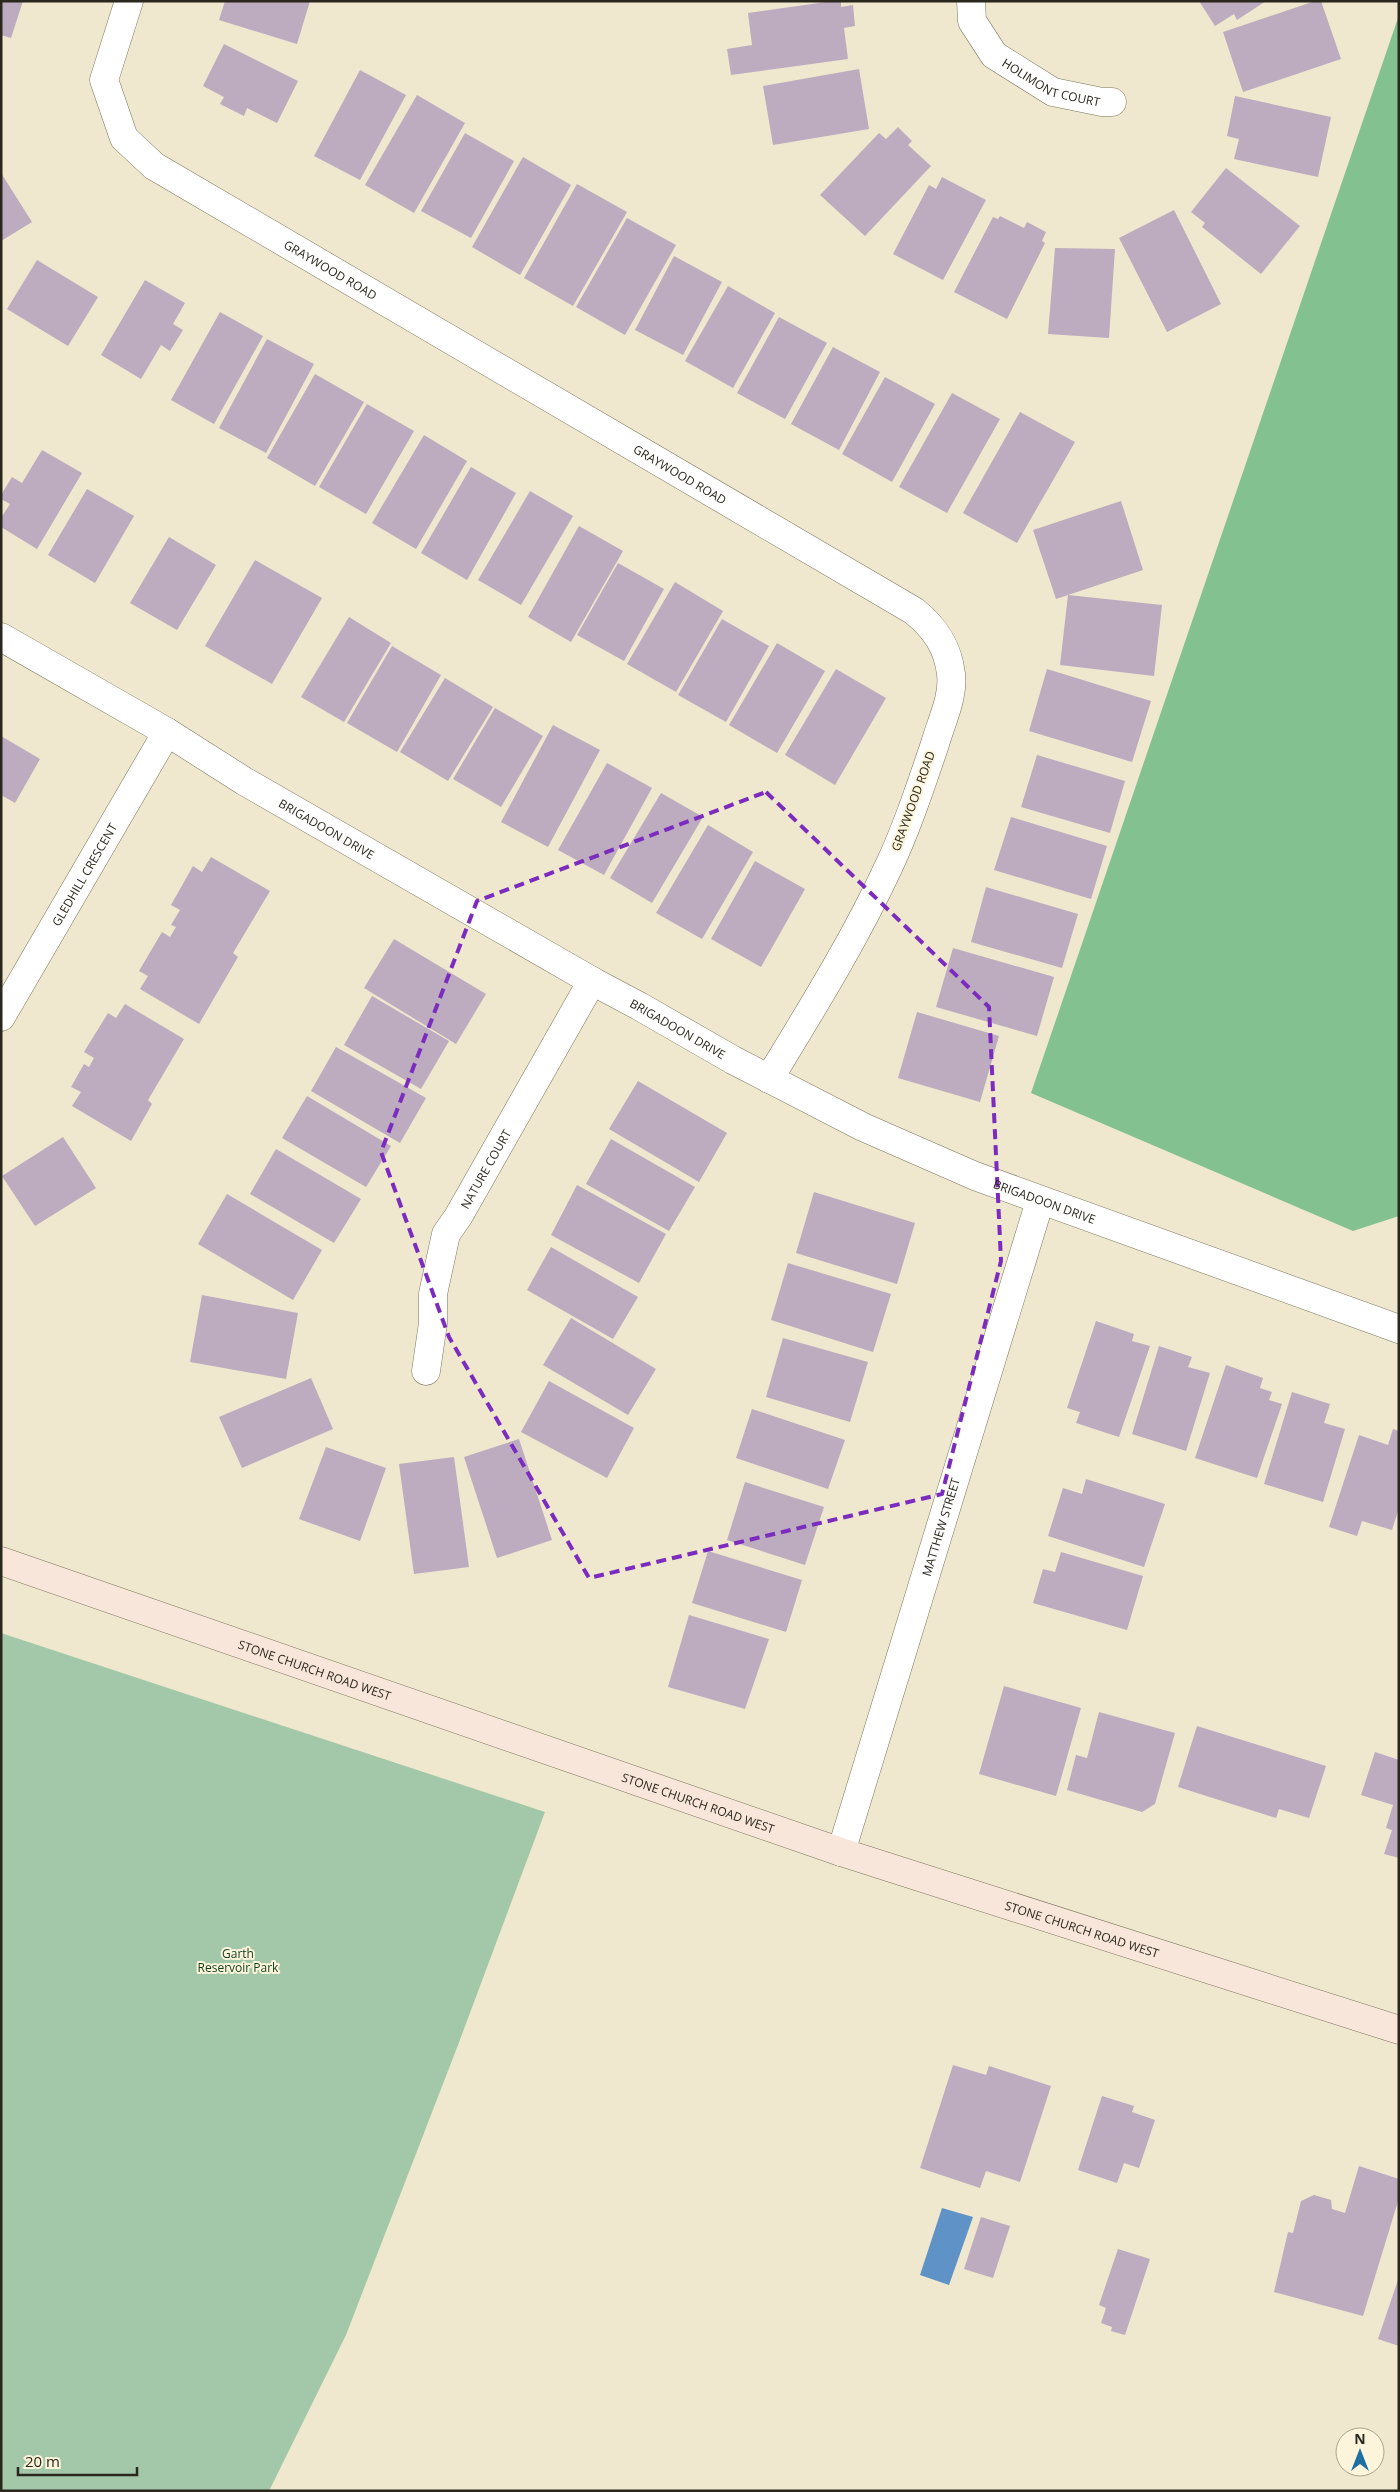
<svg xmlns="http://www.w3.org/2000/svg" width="1400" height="2492" font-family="'Open Sans',sans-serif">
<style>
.green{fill:#a2c8a9}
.forest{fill:#83c191}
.water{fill:#5f92c6}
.building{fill:#bdabbf}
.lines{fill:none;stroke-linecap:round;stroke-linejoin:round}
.street-casing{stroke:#7b745d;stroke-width:29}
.secondary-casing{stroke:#7b745d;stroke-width:29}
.street{stroke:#fff;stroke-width:28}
.secondary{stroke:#f9e6da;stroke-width:28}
.marked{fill:none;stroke:#7b2cbf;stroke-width:4;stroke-dasharray:10 6;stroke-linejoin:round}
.labels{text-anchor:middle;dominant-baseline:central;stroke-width:4;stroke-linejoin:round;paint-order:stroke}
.street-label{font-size:12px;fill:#2a271d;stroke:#fdf5db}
.park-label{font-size:12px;fill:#0d3c1c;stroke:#fdf5db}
</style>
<rect width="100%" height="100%" fill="#efe8ce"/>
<polygon class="green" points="1,1633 545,1812 458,2045 346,2335 269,2491 1,2491"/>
<polygon class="forest" points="1399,15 1399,1216 1353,1231 1031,1093"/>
<polygon class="water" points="942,2208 973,2217 949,2285 920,2275"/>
<g class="building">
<polygon points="1,1 23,1 11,38 1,35"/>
<polygon points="225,1 310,1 297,44 219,20"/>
<polygon points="833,1 841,1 841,7 853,5 855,26 844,28 848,59 731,75 727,49 752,45 748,13"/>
<polygon points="1199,1 1266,1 1237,20 1234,14 1215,26"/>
<polygon points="1315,1 1321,1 1341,59 1243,92 1223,32"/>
<polygon points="224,44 298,81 277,123 247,108 244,116 220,104 224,97 203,86"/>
<polygon points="859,69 869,129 773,145 763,86"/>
<polygon points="360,70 406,95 360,180 314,156"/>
<polygon points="417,95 465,123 414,213 365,185"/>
<polygon points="1235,96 1331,117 1318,177 1234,159 1239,139 1227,136"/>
<polygon points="898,127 912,141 908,145 931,166 865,236 820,195 879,133 886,139"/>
<polygon points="465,133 514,161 471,238 421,211"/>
<polygon points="523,157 571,185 520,275 472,247"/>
<polygon points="1226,168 1300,226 1261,274 1202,227 1205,223 1191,212"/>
<polygon points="1,173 32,222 1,241"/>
<polygon points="942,177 986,200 943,280 893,254 929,185 936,189"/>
<polygon points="577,184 627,212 573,306 524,278"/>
<polygon points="1174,210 1221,304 1167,332 1119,238"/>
<polygon points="1000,216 1024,228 1027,222 1046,232 1042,241 1045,243 1007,319 954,292 993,217 998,219"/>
<polygon points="627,218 676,245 625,335 576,307"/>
<polygon points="1055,248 1115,249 1109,338 1048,334"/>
<polygon points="674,256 722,282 683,355 635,330"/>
<polygon points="37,260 98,297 68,346 7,309"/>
<polygon points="145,280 185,303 173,324 183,330 170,351 161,345 141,379 101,355"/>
<polygon points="728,286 775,313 733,388 685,361"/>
<polygon points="220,312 263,336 214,424 171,400"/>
<polygon points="779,317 827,343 785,419 737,393"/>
<polygon points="267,339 314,364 266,453 219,428"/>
<polygon points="833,347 880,372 839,450 791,424"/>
<polygon points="315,374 364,402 315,486 267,458"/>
<polygon points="885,377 935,404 892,482 842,454"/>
<polygon points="952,393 1000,419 947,513 899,487"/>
<polygon points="367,404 414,431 366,514 319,487"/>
<polygon points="1020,412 1075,442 1017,543 963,513"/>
<polygon points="424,435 467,461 416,549 372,523"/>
<polygon points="42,450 82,473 37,549 1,527 1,518 10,504 1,499 1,495 12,477 22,483"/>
<polygon points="471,467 516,493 467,580 421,553"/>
<polygon points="87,489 134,516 95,583 48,555"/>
<polygon points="530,491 573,516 521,605 478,580"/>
<polygon points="1121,501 1143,570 1056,599 1033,530"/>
<polygon points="579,526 623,551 571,642 528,617"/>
<polygon points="169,537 216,565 177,630 130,603"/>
<polygon points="255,560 322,598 272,684 205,646"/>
<polygon points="618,563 664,589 624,661 577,635"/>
<polygon points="675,582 723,611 676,692 627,664"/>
<polygon points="1068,595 1162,605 1154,676 1060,665"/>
<polygon points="349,617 391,643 344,722 301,697"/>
<polygon points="722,619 769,646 726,722 678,695"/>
<polygon points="777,643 825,671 777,753 729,725"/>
<polygon points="392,646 441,675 397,752 347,723"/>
<polygon points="836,669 886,698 835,785 785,755"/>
<polygon points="1047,669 1151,701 1132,762 1029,731"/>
<polygon points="445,678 493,707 448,781 400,752"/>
<polygon points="495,708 543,736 501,807 453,779"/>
<polygon points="553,725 600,750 548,847 501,822"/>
<polygon points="1,736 40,759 15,803 1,795"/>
<polygon points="1037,755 1125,781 1110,833 1021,807"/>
<polygon points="607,763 652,788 604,875 558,850"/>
<polygon points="661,793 703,817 652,903 610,878"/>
<polygon points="1011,817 1107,846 1091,899 994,870"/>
<polygon points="708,825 753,852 702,939 656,913"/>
<polygon points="211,857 270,891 233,953 238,957 199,1024 140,989 148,976 139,971 162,932 170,937 176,927 171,925 180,910 171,905 193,866 202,872"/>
<polygon points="755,861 805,889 761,967 711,939"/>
<polygon points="986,887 1078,914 1062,968 971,942"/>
<polygon points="394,939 486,994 456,1044 364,988"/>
<polygon points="953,948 1054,977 1037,1036 936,1007"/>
<polygon points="372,996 449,1041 421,1089 344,1045"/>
<polygon points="125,1004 184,1039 148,1100 152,1104 131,1141 72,1106 81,1092 71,1087 84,1064 89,1067 94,1058 84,1052 108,1013 116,1018"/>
<polygon points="917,1012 999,1036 980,1102 898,1078"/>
<polygon points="336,1047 426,1098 400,1143 311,1091"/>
<polygon points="638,1081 727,1133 699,1182 609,1129"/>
<polygon points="307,1096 391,1146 366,1187 282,1138"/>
<polygon points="63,1137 96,1188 35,1226 2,1176"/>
<polygon points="611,1139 695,1187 669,1231 586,1184"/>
<polygon points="276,1149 361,1199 334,1243 250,1194"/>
<polygon points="577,1185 666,1234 639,1283 551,1235"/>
<polygon points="814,1192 915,1223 897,1284 796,1253"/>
<polygon points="227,1194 322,1250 293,1300 198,1244"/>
<polygon points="551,1247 638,1297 613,1339 527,1290"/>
<polygon points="788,1263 891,1294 873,1352 771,1320"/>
<polygon points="202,1295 298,1313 286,1379 190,1362"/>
<polygon points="571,1318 656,1369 628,1415 543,1365"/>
<polygon points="1096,1321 1134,1334 1132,1341 1150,1346 1119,1437 1076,1423 1080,1412 1067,1408"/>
<polygon points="783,1338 868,1362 850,1422 766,1397"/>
<polygon points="1159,1346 1192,1357 1188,1367 1210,1373 1186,1451 1132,1434"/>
<polygon points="1226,1365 1263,1378 1260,1388 1272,1392 1269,1400 1282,1404 1257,1478 1195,1458"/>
<polygon points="311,1378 333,1429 242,1468 219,1417"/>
<polygon points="549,1381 634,1428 607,1478 521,1432"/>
<polygon points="1292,1392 1330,1404 1324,1423 1345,1429 1323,1502 1264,1484"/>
<polygon points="752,1409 845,1440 828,1489 736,1458"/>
<polygon points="1393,1429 1399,1431 1399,1508 1392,1530 1362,1521 1357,1536 1329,1527 1359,1435 1388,1445"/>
<polygon points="519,1439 552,1540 497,1558 464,1457"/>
<polygon points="326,1447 386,1468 360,1541 299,1519"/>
<polygon points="454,1457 469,1567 414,1574 399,1464"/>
<polygon points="1086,1479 1165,1504 1144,1567 1048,1536 1063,1488 1082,1494"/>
<polygon points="745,1482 824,1507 805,1565 727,1540"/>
<polygon points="708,1551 802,1580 786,1632 692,1603"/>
<polygon points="1061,1552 1143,1576 1127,1630 1033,1603 1043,1569 1055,1572"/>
<polygon points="689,1615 769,1639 745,1709 668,1687"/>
<polygon points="1004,1686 1081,1708 1056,1796 979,1774"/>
<polygon points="1099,1712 1175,1733 1155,1804 1142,1812 1067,1790 1076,1755 1087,1758"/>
<polygon points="1197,1726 1326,1766 1309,1818 1279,1809 1276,1818 1178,1787"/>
<polygon points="1375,1752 1399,1760 1399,1858 1384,1854 1392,1830 1386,1828 1393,1805 1361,1795"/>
<polygon points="953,2065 986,2075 989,2066 1051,2086 1020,2182 986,2171 980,2188 920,2168"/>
<polygon points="1102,2096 1134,2106 1132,2112 1155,2120 1139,2168 1124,2163 1117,2183 1078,2170"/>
<polygon points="1359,2166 1399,2179 1399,2198 1363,2316 1274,2292 1288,2232 1293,2233 1301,2201 1314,2195 1331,2200 1332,2209 1345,2213"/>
<polygon points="981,2217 1010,2226 993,2278 964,2269"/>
<polygon points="1118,2249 1150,2259 1125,2335 1111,2331 1112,2327 1101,2323 1106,2308 1099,2305"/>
<polygon points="1399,2277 1399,2346 1378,2339"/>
</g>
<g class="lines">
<g class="street-casing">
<g id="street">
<path id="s1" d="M129 1 104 80 124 138 154 166 914 611C935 628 948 647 951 674 954 697 941 722 935 744 921 785 907 828 888 868 854 941 811 1010 769 1079"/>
<path id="s2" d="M971 1 972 21 994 55 1053 92 1102 102H1112"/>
<path id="s3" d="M1 637 167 732 244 781 592 981 639 1006 733 1060 863 1127 975 1176 1399 1329"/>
<path id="s4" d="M1 1017 167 732"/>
<path id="s5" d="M426 1371 433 1323V1294L446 1234 458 1217 592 981"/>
<path id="s6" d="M841 1852 1040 1201"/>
</g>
</g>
<g class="secondary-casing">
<g id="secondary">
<path id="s7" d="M1 1561 841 1852 1399 2030"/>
</g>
</g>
<use href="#street" class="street"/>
<use href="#secondary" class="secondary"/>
</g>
<path class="marked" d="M766 792 989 1007 1001 1261 942 1494 589 1578 449 1337 381 1152 477 901Z"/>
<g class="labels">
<g class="street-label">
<text stroke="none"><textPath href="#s2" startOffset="125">HOLIMONT COURT</textPath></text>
<text stroke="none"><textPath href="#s1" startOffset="390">GRAYWOOD ROAD</textPath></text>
<text stroke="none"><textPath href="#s1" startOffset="795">GRAYWOOD ROAD</textPath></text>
<text transform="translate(913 801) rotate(-70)">GRAYWOOD ROAD</text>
<text stroke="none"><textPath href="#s3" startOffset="378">BRIGADOON DRIVE</textPath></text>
<text stroke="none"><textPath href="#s4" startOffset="165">GLEDHILL CRESCENT</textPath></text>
<text stroke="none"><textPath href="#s3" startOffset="782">BRIGADOON DRIVE</textPath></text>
<text stroke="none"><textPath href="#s5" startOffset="215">NATURE COURT</textPath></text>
<text stroke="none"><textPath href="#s3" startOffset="1188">BRIGADOON DRIVE</textPath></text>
<text stroke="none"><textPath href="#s6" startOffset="340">MATTHEW STREET</textPath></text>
<text stroke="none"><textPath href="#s7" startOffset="332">STONE CHURCH ROAD WEST</textPath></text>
<text stroke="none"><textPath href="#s7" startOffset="738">STONE CHURCH ROAD WEST</textPath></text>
<text stroke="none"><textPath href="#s7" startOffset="1142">STONE CHURCH ROAD WEST</textPath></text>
</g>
<g class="park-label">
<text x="238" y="1953">Garth<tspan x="238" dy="14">Reservoir Park</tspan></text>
</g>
</g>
<rect width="1400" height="2492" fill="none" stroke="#2a271d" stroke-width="5"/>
<g transform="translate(1360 2452)"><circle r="24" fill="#fdf5db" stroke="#a9a38f"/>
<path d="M0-4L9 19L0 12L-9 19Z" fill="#1d70a1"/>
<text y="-8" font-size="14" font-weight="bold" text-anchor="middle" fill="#2a271d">N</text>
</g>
<path d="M18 2467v8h119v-8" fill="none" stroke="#2a271d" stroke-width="2.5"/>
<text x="25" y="2467" font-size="15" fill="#2a271d" stroke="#fdf5db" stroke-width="4" paint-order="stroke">20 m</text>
</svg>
